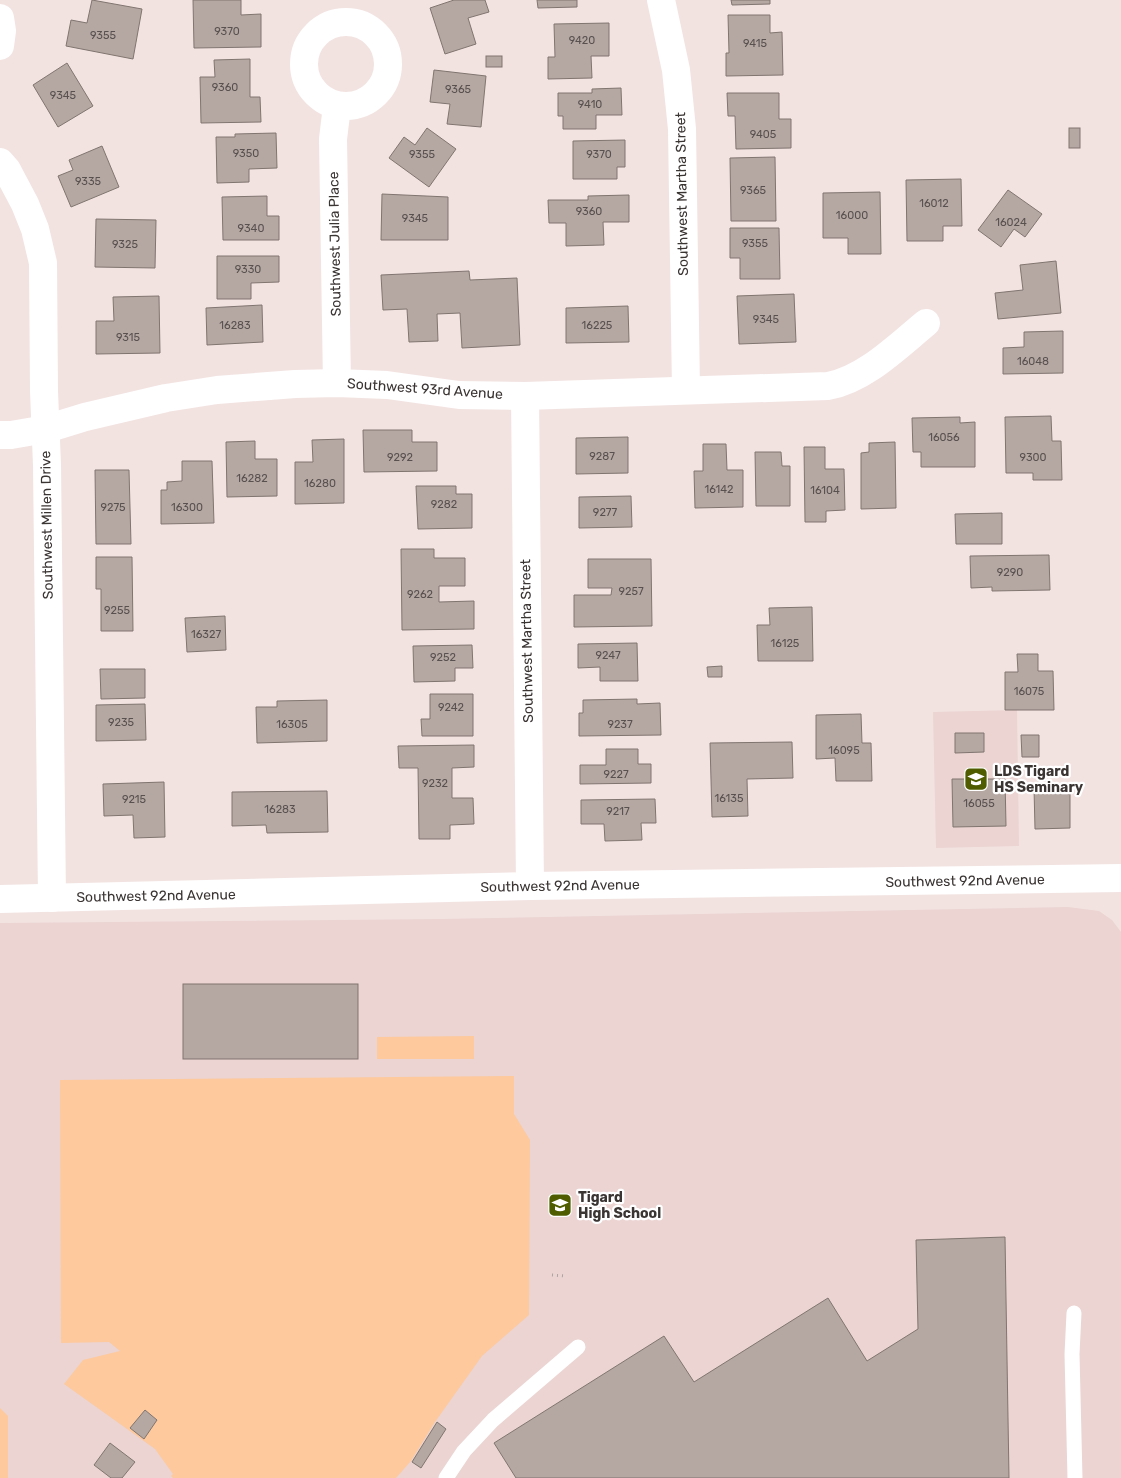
<svg xmlns="http://www.w3.org/2000/svg" width="1121" height="1478" font-family="Rubik,sans-serif">
<style>
.built{fill:#ebd4d2}
.green{fill:#fdc99d}
.building{fill:#b5a8a3;stroke:#817570}
.lines{fill:none;stroke-linecap:round;stroke-linejoin:round}
.path{stroke:#afa3a1;stroke-width:3;stroke-dasharray:1 4;stroke-linecap:butt}
.service{stroke:#fff;stroke-width:15}
.minor{stroke:#fff;stroke-width:28}
.tertiary{stroke:#fff;stroke-width:28}
.labels{text-anchor:middle;dominant-baseline:central;stroke-width:4.5;stroke-linejoin:round;paint-order:stroke}
.number-label{font-size:11px;fill:#59514f}
.street-label{font-size:14px;fill:#3a3433;stroke:#fff}
.poi-label{font-size:14px;font-weight:bold;fill:#3a3433;stroke:#fff;text-anchor:start}
</style>
<rect width="100%" height="100%" fill="#f2e3e1"/>
<g class="built">
<polygon points="1017,710 1019,846 936,848 933,712"/>
<polygon points="1068,907 1099,911 1112,920 1121,932 1121,1478 0,1478 0,923 441,919"/>
</g>
<g class="green">
<polygon points="474,1036 474,1059 377,1059 377,1037"/>
<polygon points="514,1076 514,1114 530,1140 529,1315 482,1356 435,1422 411,1461 396,1478 173,1478 171,1476 173,1474 155,1449 64,1384 83,1360 120,1351 109,1342 61,1343 60,1080"/>
<polygon points="0,1408 8,1416 8,1478 0,1478"/>
</g>
<g class="building">
<polygon points="92,0 142,9 133,59 66,46 71,20 87,23"/>
<polygon points="193,0 241,0 241,15 261,14 261,47 194,48"/>
<polygon points="454,0 485,0 489,12 468,18 476,44 445,54 430,8"/>
<polygon points="537,0 577,0 577,7 538,8"/>
<polygon points="731,0 770,0 770,4 732,5"/>
<polygon points="728,15 770,15 770,33 782,32 783,75 726,76 726,53 729,53"/>
<polygon points="609,23 609,56 591,56 592,78 548,79 548,57 555,57 554,24"/>
<rect x="486" y="56" width="16" height="11"/>
<polygon points="250,59 250,97 260,97 261,122 201,123 200,77 215,77 214,60"/>
<polygon points="67,63 93,106 58,127 33,85"/>
<polygon points="434,70 486,76 481,127 447,124 450,104 430,102"/>
<polygon points="621,88 622,115 596,115 596,129 563,129 563,116 558,116 558,93 592,93 592,89"/>
<polygon points="727,93 779,93 779,119 791,119 791,148 736,149 735,116 728,116"/>
<polygon points="427,128 456,149 429,187 389,158 404,137 415,145"/>
<rect x="1069" y="128" width="11" height="20"/>
<polygon points="276,133 277,168 249,169 249,182 217,183 216,137 235,137 235,134"/>
<polygon points="625,140 625,167 617,167 617,179 573,179 573,141"/>
<polygon points="102,146 119,187 71,207 58,176 73,170 69,160"/>
<polygon points="775,157 776,221 731,221 730,158"/>
<polygon points="961,179 962,226 943,226 943,241 907,241 906,180"/>
<polygon points="1008,190 1042,214 1025,237 1014,229 1001,247 978,230"/>
<polygon points="880,192 881,254 848,254 848,238 823,238 823,193"/>
<polygon points="382,194 448,197 448,240 381,240"/>
<polygon points="629,195 629,222 603,222 604,245 566,246 566,223 549,223 548,200 588,200 588,196"/>
<polygon points="267,196 267,216 279,216 279,240 223,240 222,197"/>
<polygon points="96,219 156,220 155,268 95,267"/>
<polygon points="730,228 779,228 780,279 740,279 740,258 730,258"/>
<polygon points="217,256 279,256 279,282 251,283 251,299 217,299"/>
<polygon points="1056,261 1061,313 998,319 995,293 1023,290 1020,265"/>
<polygon points="469,271 470,280 517,278 520,345 462,348 460,313 437,314 438,341 409,342 407,309 383,310 381,275"/>
<polygon points="794,294 796,342 739,344 737,296"/>
<polygon points="159,296 160,353 96,354 96,321 114,321 113,297"/>
<polygon points="262,305 263,342 207,345 206,308"/>
<polygon points="628,306 629,342 566,343 566,308"/>
<polygon points="1063,331 1063,373 1003,374 1003,348 1024,347 1024,332"/>
<polygon points="1051,416 1052,441 1061,441 1062,480 1033,480 1033,473 1006,473 1005,417"/>
<polygon points="960,417 960,423 975,422 975,467 921,467 921,452 913,452 912,418"/>
<polygon points="363,430 412,430 412,442 437,442 437,471 364,472"/>
<polygon points="628,437 628,473 576,474 576,438"/>
<polygon points="344,439 344,503 295,504 295,462 313,462 312,440"/>
<polygon points="255,441 255,459 277,459 277,496 227,497 226,442"/>
<polygon points="895,442 896,508 861,509 861,453 869,452 869,443"/>
<polygon points="703,444 726,444 727,470 743,470 743,507 695,508 694,471 703,471"/>
<polygon points="804,447 825,447 825,469 844,469 845,510 826,511 826,522 805,522"/>
<polygon points="755,452 781,452 782,466 790,466 790,506 756,506"/>
<polygon points="182,461 212,461 214,523 161,524 161,490 167,490 167,482 182,481"/>
<polygon points="95,470 129,470 131,544 96,544"/>
<polygon points="416,486 456,486 456,494 472,494 472,528 418,529"/>
<polygon points="631,496 632,527 579,528 579,497"/>
<polygon points="1002,513 1002,544 956,544 955,514"/>
<polygon points="401,549 434,549 434,558 465,558 465,586 439,586 439,602 474,601 474,629 402,630"/>
<polygon points="1049,555 1050,590 992,591 992,587 971,588 970,556"/>
<polygon points="96,557 132,557 133,631 101,631 101,589 96,589"/>
<polygon points="588,559 651,559 652,626 574,627 574,595 611,595 612,588 588,588"/>
<polygon points="812,607 813,661 758,661 757,625 770,625 769,608"/>
<polygon points="225,616 226,650 187,652 185,618"/>
<polygon points="637,643 638,681 600,681 600,667 578,668 578,644"/>
<polygon points="472,645 473,668 455,668 455,681 414,682 413,646"/>
<polygon points="1017,654 1038,654 1038,671 1053,671 1054,710 1005,710 1005,672 1018,672"/>
<polygon points="722,666 722,677 708,677 707,667"/>
<polygon points="100,669 145,669 145,698 101,699"/>
<polygon points="430,694 473,694 473,736 422,736 421,719 430,719"/>
<polygon points="637,699 637,704 660,703 661,735 579,736 579,713 583,713 583,700"/>
<polygon points="327,700 327,741 257,743 256,707 277,707 277,701"/>
<polygon points="145,704 146,740 96,741 96,705"/>
<polygon points="861,714 862,743 871,743 872,781 836,781 835,758 816,759 816,715"/>
<polygon points="955,733 984,733 984,752 955,753"/>
<polygon points="1021,735 1039,735 1039,757 1022,757"/>
<polygon points="792,742 793,778 747,779 748,816 712,817 710,743"/>
<polygon points="474,745 474,767 452,768 452,798 473,798 474,824 450,825 450,839 419,839 418,768 399,768 398,746"/>
<polygon points="606,749 638,749 638,764 651,764 651,783 580,784 580,765 606,765"/>
<polygon points="952,779 1005,779 1006,826 953,827"/>
<polygon points="164,782 165,837 134,838 133,815 104,816 103,784"/>
<polygon points="1070,787 1070,828 1035,829 1034,788"/>
<polygon points="327,791 328,832 267,833 266,825 232,826 232,792"/>
<polygon points="655,799 656,823 641,823 642,840 605,841 604,824 581,824 581,800"/>
<rect x="183" y="984" width="175" height="75"/>
<polygon points="1005,1237 1009,1478 516,1478 494,1443 664,1336 694,1382 828,1298 867,1361 918,1329 916,1240"/>
<polygon points="145,1410 157,1420 144,1439 130,1428"/>
<polygon points="437,1422 446,1429 421,1468 412,1462"/>
<polygon points="110,1443 135,1462 122,1478 111,1478 94,1465"/>
</g>
<g class="lines">
<polyline class="path" points="552,1275 565,1276"/>
<g class="service">
<polyline points="1074,1313 1072,1354 1075,1478"/>
<polyline points="446,1478 464,1451 493,1420 578,1347"/>
</g>
<g class="minor">
<polyline points="661,0 676,70 682,129 686,390"/>
<polyline points="0,18 2,31 0,46"/>
<circle cx="346" cy="64" r="42"/>
<polyline points="337,106 333,139 337,383"/>
<polyline points="0,162 7,170 25,204 35,229 43,263 44,391 47,465 52,898"/>
<polyline points="525,396 530,886"/>
<path d="M0 435H11L46 429 85 417 166 398 217 390 295 384 337 383 387 385 459 395 525 396 828 386C864 380 898 346 926 323"/>
</g>
<polyline class="tertiary" points="0,899 530,886 1121,878"/>
</g>
<defs>
<g id="school-square" transform="scale(1.25)"><rect x="-9" y="-9" width="18" height="18" rx="4" fill="#4f5d00" stroke="#fff"/><path d="M0-5L7-2L0 1L-7-2ZM-4 1L0 2.5L4 1V4Q0 6-4 4Z" fill="#fff"/></g>
</defs>
<g fill-rule="evenodd">
<use href="#school-square" x="976" y="779"/>
<use href="#school-square" x="560" y="1205"/>
</g>
<g class="labels">
<g class="number-label">
<text x="227" y="31">9370</text>
<text x="103" y="35">9355</text>
<text x="582" y="40">9420</text>
<text x="755" y="43">9415</text>
<text x="225" y="87">9360</text>
<text x="458" y="89">9365</text>
<text x="63" y="95">9345</text>
<text x="590" y="104">9410</text>
<text x="763" y="134">9405</text>
<text x="246" y="153">9350</text>
<text x="422" y="154">9355</text>
<text x="599" y="154">9370</text>
<text x="88" y="181">9335</text>
<text x="753" y="190">9365</text>
<text x="934" y="203">16012</text>
<text x="589" y="211">9360</text>
<text x="852" y="215">16000</text>
<text x="415" y="218">9345</text>
<text x="1011" y="222">16024</text>
<text x="251" y="228">9340</text>
<text x="755" y="243">9355</text>
<text x="125" y="244">9325</text>
<text x="248" y="269">9330</text>
<text x="766" y="319">9345</text>
<text x="235" y="325">16283</text>
<text x="597" y="325">16225</text>
<text x="128" y="337">9315</text>
<text x="1033" y="361">16048</text>
<text x="944" y="437">16056</text>
<text x="602" y="456">9287</text>
<text x="400" y="457">9292</text>
<text x="1033" y="457">9300</text>
<text x="252" y="478">16282</text>
<text x="320" y="483">16280</text>
<text x="719" y="489">16142</text>
<text x="825" y="490">16104</text>
<text x="444" y="504">9282</text>
<text x="113" y="507">9275</text>
<text x="187" y="507">16300</text>
<text x="605" y="512">9277</text>
<text x="1010" y="572">9290</text>
<text x="631" y="591">9257</text>
<text x="420" y="594">9262</text>
<text x="117" y="610">9255</text>
<text x="206" y="634">16327</text>
<text x="785" y="643">16125</text>
<text x="608" y="655">9247</text>
<text x="443" y="657">9252</text>
<text x="1029" y="691">16075</text>
<text x="451" y="707">9242</text>
<text x="121" y="722">9235</text>
<text x="292" y="724">16305</text>
<text x="620" y="724">9237</text>
<text x="844" y="750">16095</text>
<text x="616" y="774">9227</text>
<text x="435" y="783">9232</text>
<text x="729" y="798">16135</text>
<text x="134" y="799">9215</text>
<text x="979" y="803">16055</text>
<text x="280" y="809">16283</text>
<text x="618" y="811">9217</text>
</g>
<g class="street-label">
<text transform="translate(682 194) rotate(-91)">Southwest Martha Street</text>
<text transform="translate(335 244) rotate(-91)">Southwest Julia Place</text>
<text transform="translate(425 389) rotate(4)">Southwest 93rd Avenue</text>
<text transform="translate(47 525) rotate(-91)">Southwest Millen Drive</text>
<text transform="translate(527 641) rotate(-91)">Southwest Martha Street</text>
<text transform="translate(965 881) rotate(-1)">Southwest 92nd Avenue</text>
<text transform="translate(560 886) rotate(-1)">Southwest 92nd Avenue</text>
<text transform="translate(156 896) rotate(-1)">Southwest 92nd Avenue</text>
</g>
<g class="poi-label">
<text x="994" y="771">LDS Tigard<tspan x="994" dy="16">HS Seminary</tspan></text>
<text x="578" y="1197">Tigard<tspan x="578" dy="16">High School</tspan></text>
</g>
</g>
</svg>
